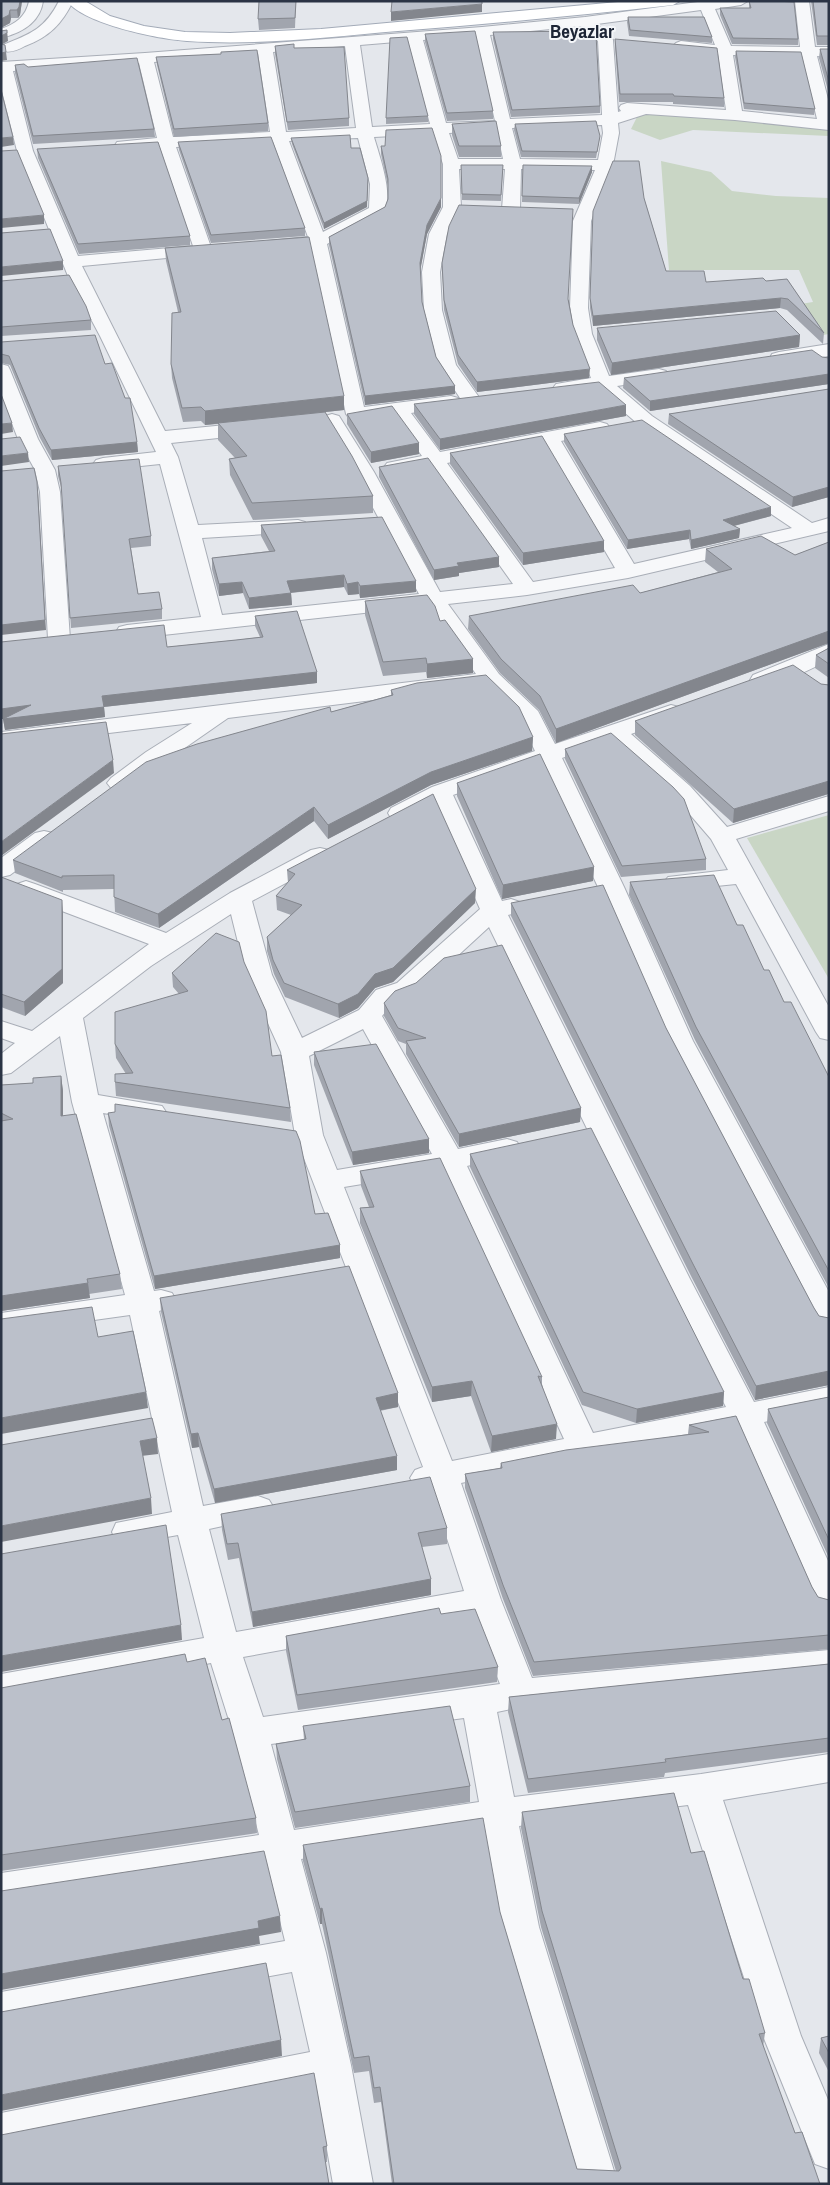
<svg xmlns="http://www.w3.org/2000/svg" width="830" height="2185" font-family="'Archivo Narrow',sans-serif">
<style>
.green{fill:#c9d6c5}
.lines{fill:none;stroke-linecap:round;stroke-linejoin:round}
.minor-casing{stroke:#a9aeb7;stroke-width:2}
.major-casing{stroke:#a3abb8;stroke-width:2}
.minor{fill:#f7f8fa;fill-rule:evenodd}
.major{fill:#fff;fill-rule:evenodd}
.wall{fill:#a1a5ae}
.shaded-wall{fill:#83868d}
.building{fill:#bbc0ca;stroke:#83868d}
.labels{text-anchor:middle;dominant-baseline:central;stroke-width:4;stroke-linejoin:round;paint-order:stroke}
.far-district-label{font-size:19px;font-weight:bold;fill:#1d2536;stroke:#f4f6f9}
</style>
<rect width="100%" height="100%" fill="#e4e7ec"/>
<g class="green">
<polygon points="639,113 829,127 829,136 693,130 660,140 631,129"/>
<polygon points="661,161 711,172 732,191 776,196 829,198 829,334 823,335 794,305 813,302 799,270 669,270"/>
<polygon points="829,815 829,979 747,838"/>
</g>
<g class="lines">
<g class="minor-casing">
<g id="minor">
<path d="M29 1H43C40 23 21 33 1 38V29C15 24 26 17 29 1Z"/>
<path d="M59 1H73C62 24 49 37 25 46 18 50 11 53 3 51V45C30 34 45 29 59 1Z"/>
<path d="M705 1H748L741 5 715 9 731 46 800 47 795 1H809L815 47H829V57L817 56 829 103V130L735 120 646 114 618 123 619 133 613 165 591 221 588 308 592 334 609 376 659 369 666 371 669 375 666 379 617 386 652 416 812 523 829 518V531L628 578 527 595 448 604 499 674 538 711 555 744 671 705 679 707 683 712 679 717 631 734 690 786 727 827 829 796V811L736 839 829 1007V1040L820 1038 816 1032 736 884 677 890 668 887 664 882 668 877 728 870 711 839 674 796 611 741 562 758 624 887 693 1041 829 1292V1331L818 1328 814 1321 667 1041 598 887 541 765 453 795 502 901 511 899 520 902 524 907 520 912 508 915 690 1279 754 1402 829 1387V1409L764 1422 829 1563V1613L817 1609 812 1600 736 1428 461 1483 501 1600 532 1678 829 1650V1676L521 1707 497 1712 514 1797 701 1774 829 1754V1782L723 1800 801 2036 829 2102V2169L815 2164 763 2036 688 1805 519 1826 539 1927 618 2184H578L501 1927 484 1831 301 1859 326 1953 351 2065 373 2184H333L316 2086 1 2149V2113L310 2052 292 1972 1 2026V1992L285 1941 266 1864 1 1905V1873L259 1835 233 1733 211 1663 1 1702V1674L204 1638 178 1535 128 1544 116 1541 112 1532 116 1523 172 1512 130 1315 1 1333V1313L125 1295 72 1102 60 1036 11 1073 1 1075V1054L15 1043 1 1038V1021L32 1031 149 944 17 894 13 889 17 884 26 881 35 884 166 933 230 893 311 850 320 848 329 850 332 855 329 860 252 901 272 975 302 1038 359 1010 376 990 397 983 480 909 434 805C420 812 407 822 391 818L388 813 391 808 432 787 535 751 520 719 486 686 228 718 127 788 119 790 111 788 107 783 111 778 146 752 192 723 1 746V732L476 674 428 606 127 639 119 637 116 632 119 627 127 625 201 617 160 464 103 470 96 468 93 464 96 460 103 458 156 452 100 336 68 276 17 151 1 87V62L145 53 482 27 585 17ZM701 10 715 45 681 41 676 43 673 46 676 49 681 51 718 54 726 110 627 103 621 105 619 108 621 111 618 112 613 40 597 24ZM581 26 598 41 602 115 510 119 490 35ZM476 36 495 121 446 123 423 40ZM408 41 430 124 372 127 360 45ZM345 46 356 128 286 132 273 52ZM258 53 270 132 173 137 154 62ZM733 55 802 56 817 119 742 111ZM139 63 157 138 117 142 115 145 117 148 123 150 160 148 193 246 78 256 33 151 13 71ZM602 125 603 133 598 160 520 159 512 128ZM497 130 503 159H458L449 133ZM433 134 443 164V207L429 234 422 272 424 310 438 365 464 404 471 406 478 404 481 400 456 365 442 310 440 272 447 234 461 207 459 169H505L502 209 505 213H517L520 209 521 169 595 170 573 221 570 308 574 334 591 378 556 384 553 388 556 392 563 394 597 389 638 424 792 528 634 564 561 441 607 432 610 428 607 424 600 422 440 452 411 413 458 406 461 402 458 398 451 396 364 407 327 244 383 214C395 197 379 155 374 137ZM358 138 370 184 369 208 323 232 289 141ZM273 142 308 237 268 241 265 245 268 249 274 250 311 248 346 414 349 418 357 420 393 415 422 456 387 463 384 467 387 471 394 473 429 466 513 584 440 592 374 472 339 416 332 414 325 416 322 420 354 472 419 594 222 615 202 538 298 532 305 530 308 526 305 522 298 520 198 525 178 457 171 443 256 434 263 432 266 428 263 424 256 422 165 431 82 266 209 254 212 250 176 147ZM543 445 615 568 533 582 447 463ZM231 914 246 975 281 1052 295 1135 423 1467 415 1470 410 1478 415 1486 426 1490 431 1489 464 1591 236 1632 209 1529 269 1516 274 1508 269 1500 258 1496 203 1506 159 1311 172 1307 176 1300 172 1293 161 1290 154 1291 103 1113 152 1121 162 1118 166 1112 162 1106 98 1095 83 1018 151 966ZM489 927 660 1279 726 1407 593 1433 467 1166 517 1154 521 1148 517 1142 507 1139 458 1149 382 1016 394 1002 415 995ZM363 1029 432 1154 337 1170 323 1135 309 1056ZM441 1171 564 1439 452 1461 344 1187ZM473 1615 500 1684 263 1717 243 1657ZM464 1718 479 1802 294 1830 271 1744Z"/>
<polygon points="829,344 829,356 779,364 772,362 770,358 772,354 779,352"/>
<polygon points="1,364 8,366 10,370 38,439 55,470 60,492 70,639 67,644 59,646 51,644 48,639 40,492 35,470 18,439 1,395"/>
<path d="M829 644V660C810 669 773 690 753 685L750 680 753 675Z"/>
<polygon points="44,831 53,833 56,838 53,843 10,875 1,877 1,858 35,833"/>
</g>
</g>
<g class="major-casing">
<path id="major" d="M67 1H85L110 16 144 26 185 32 230 33 321 29 629 1H680L673 5C581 15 490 24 398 31 328 37 258 46 187 41 158 39 84 24 67 1Z"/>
</g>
<use href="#minor" class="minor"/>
<use href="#major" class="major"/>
</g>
<g class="wall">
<polygon points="1,1 22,1 20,15 18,18 11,18 10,23 1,28"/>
<polygon points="296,1 295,28 259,30 258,19"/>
<polygon points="749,1 775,1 798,39 798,45 732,44 720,15 720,8 749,8"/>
<polygon points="811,1 829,1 829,45 817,45"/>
<polygon points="628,17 712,37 712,43 629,36 627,22"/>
<polygon points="493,32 600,106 600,113 511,117 493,39"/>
<polygon points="425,34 493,111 493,119 447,121 425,42"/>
<polygon points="615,39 724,98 724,107 673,104 673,102 619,102 615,47"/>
<polygon points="275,46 294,48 349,118 349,126 288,130 275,54"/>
<polygon points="820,49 829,49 829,94 819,58"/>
<polygon points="736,51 815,109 814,115 744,109 735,57"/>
<polygon points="221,54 268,123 268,131 174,137 157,65 156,57"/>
<polygon points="15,65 154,129 155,137 33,144 15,73"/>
<polygon points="428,116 428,122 386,124 386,118"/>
<polygon points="452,124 501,146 501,157 459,157 452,135"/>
<polygon points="515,124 600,136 596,158 521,157 514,130"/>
<polygon points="291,138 367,207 324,229 292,144"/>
<polygon points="178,142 305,228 305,236 211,243 179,150"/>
<polygon points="381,146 441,207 427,234 420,270 422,302 436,357 455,386 455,394 365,405 329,245 329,237 385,207 388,199 388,186 381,154"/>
<polygon points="37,149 190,236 190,245 79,254 38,158"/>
<polygon points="461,165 503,165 501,201 462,200"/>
<polygon points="523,165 592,172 579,204 522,202"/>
<polygon points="644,198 666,271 706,282 766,281 787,279 824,333 823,344 787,310 780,308 593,326 590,308 593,211"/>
<polygon points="165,248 344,410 325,412 373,496 373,513 253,520 230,475 229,459 235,458 218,440 218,424 205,425 201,421 183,422 172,378 171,364 178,312 166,261"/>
<polygon points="442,263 569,300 573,325 589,378 477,392 458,364 444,310"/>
<polygon points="1,281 91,320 91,330 1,336"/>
<polygon points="597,328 800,335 799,347 611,375 597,340"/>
<polygon points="1,342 105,364 137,442 138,452 52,460 40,438 10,365 1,363"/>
<polygon points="822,357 829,358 829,384 650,411 623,388 624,378"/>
<polygon points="829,389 829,497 792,507 668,424 669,414"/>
<polygon points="414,404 626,416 440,450 414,414"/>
<polygon points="347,414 419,443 419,454 371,463 347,424"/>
<polygon points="564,434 771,516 734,526 740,529 739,538 691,549 689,539 627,549 564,442"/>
<polygon points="450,453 604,541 604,552 523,565 450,464"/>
<polygon points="58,466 151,536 151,546 131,548 138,594 162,609 162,619 71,628 62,491 58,476"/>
<polygon points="379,467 499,557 499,567 459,573 459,576 434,580 379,477"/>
<polygon points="261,525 416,592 360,598 359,594 348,595 344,587 291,593 292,605 249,609 243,593 219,596 212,569 212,558 269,551 261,536"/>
<polygon points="829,542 829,643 556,743 539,710 500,673 468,629 469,616 640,593 718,572 705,562 706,549 795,555"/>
<polygon points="365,601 440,621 473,673 427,678 426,672 383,676 365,615"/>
<polygon points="255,616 317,672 317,683 104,707 105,717 5,730 3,719 1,719 1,642 167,647 236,640 260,637 255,626"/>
<polygon points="829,648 829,678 815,668 816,655"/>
<polygon points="821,684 829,685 829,794 733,823 635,735 635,721"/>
<polygon points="391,690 533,737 532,751 431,785 328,839 314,821 159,928 115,912 114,889 63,890 63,892 15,873 13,860 331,712 391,695"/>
<polygon points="565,749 706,859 706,870 621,877 565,759"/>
<polygon points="457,783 594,867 593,881 502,899 457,796"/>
<polygon points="287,870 475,903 393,982 375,988 358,1008 339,1018 285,997 274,974 267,951 267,937 291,915 277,910 276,896 288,883"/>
<polygon points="1,877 63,913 63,983 25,1016 1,1007"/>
<polygon points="630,882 737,925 829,1077 829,1288 695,1040 629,895"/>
<polygon points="511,903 666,1028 814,1308 819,1316 829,1318 829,1385 755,1400 692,1278 511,916"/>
<polygon points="244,962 272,1056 290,1108 291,1122 116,1096 115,1082 126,1074 116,1058 115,1044 179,994 173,987 172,973"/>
<polygon points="384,1003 581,1108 580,1122 459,1147 406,1054 406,1044 398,1041 384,1016"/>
<polygon points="314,1052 429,1139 429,1153 353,1165 314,1065"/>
<polygon points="61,1076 63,1091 63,1116 120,1274 122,1289 89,1294 90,1298 1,1311 1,1085 33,1083"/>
<polygon points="108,1113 315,1214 340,1245 340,1258 155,1289 109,1126"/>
<polygon points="470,1154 724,1392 723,1406 636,1423 582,1405 470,1167"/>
<polygon points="360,1171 542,1377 542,1384 556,1439 491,1452 471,1396 432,1402 360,1223 360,1208 369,1207 361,1186"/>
<polygon points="160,1298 398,1393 398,1407 380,1411 397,1470 215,1503 199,1447 192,1448 161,1312"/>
<polygon points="829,1397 829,1558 767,1423 768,1409"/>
<polygon points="736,1416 812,1587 818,1597 829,1600 829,1649 533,1676 503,1599 465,1488 465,1474 500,1468 501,1463 688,1434 689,1425"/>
<polygon points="221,1514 447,1528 447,1544 422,1547 431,1595 253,1627 239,1558 228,1560 222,1530"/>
<polygon points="441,1614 498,1667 497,1682 298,1710 286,1651 286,1636"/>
<polygon points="187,1662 222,1720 256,1818 257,1833 1,1871 1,1688"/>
<polygon points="829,1664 829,1752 665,1773 664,1777 528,1793 508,1712 509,1697"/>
<polygon points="303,1726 470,1786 470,1802 295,1828 277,1759 276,1744 304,1740"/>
<polygon points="522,1812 691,1853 765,2033 763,2047 795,2133 820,2184 392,2184 381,2102 374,2103 369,2071 354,2073 322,1924 320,1924 303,1861 303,1845 500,1912 577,2169 616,2171 541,1927 521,1828"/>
<polygon points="829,2036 829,2072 819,2053 821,2038"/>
<polygon points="327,2146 327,2162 326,2162 1,2184"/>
</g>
<g class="shaded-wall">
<polygon points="20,1 22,1 20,15 18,18 17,10"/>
<polygon points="482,4 482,12 391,21 391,12"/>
<polygon points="10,10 11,18 10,23 1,28 1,19"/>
<polygon points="7,30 8,41 1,45 1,36"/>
<polygon points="6,52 7,60 1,61 1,53"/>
<polygon points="13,137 14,145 1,147 1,138"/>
<polygon points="592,166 592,172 579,204 579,198"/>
<polygon points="368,178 367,207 324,229 324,223"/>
<polygon points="441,198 441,207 427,234 420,272 420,263 427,225"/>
<polygon points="44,215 44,224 1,228 1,219"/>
<polygon points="63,261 63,270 1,276 1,267"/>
<polygon points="781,298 780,308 593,326 593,316"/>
<polygon points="800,335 799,347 611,375 612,363"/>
<polygon points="590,369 589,378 477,392 477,382"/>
<polygon points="829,374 829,384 650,411 650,401"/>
<polygon points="455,386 455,394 365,405 365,396"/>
<polygon points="344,396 344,410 205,425 205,411"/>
<polygon points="626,405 626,416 440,450 440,439"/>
<polygon points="12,423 13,432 1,434 1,424"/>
<polygon points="137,442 138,452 52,460 51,450"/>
<polygon points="419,443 419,454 371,463 371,452"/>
<polygon points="28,453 29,462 1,466 1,456"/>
<polygon points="829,487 829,497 792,507 793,497"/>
<polygon points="38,492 46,630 1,635 1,625"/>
<polygon points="771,507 771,516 722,529 723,520"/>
<polygon points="740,529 739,538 691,549 691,540"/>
<polygon points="690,530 689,539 627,549 628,540"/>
<polygon points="604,541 604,552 523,565 523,553"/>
<polygon points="499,557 499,567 459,573 459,576 434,580 434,570 457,563"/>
<polygon points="344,575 344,587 288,593 287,581"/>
<polygon points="416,581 416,592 360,598 360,586"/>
<polygon points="242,582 243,593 219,596 219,584"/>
<polygon points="358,582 359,594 348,595 347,584"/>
<polygon points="291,593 292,605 249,609 249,598"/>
<polygon points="829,631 829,643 556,743 556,729"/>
<polygon points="473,659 473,673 427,678 427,664"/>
<polygon points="317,672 317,683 103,707 102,696"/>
<polygon points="31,705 104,707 105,717 5,730 3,719 1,719 1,709"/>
<polygon points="533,737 532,751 431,785 328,839 328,825 431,772"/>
<polygon points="113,760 114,773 1,856 1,842"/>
<polygon points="829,781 828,794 733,823 734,809"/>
<polygon points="314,807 314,821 159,928 158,914"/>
<polygon points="594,867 593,881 502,899 503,885"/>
<polygon points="476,889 475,903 393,982 375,988 358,1008 339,1018 338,1004 375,974"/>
<polygon points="62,900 63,913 63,983 25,1016 24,1002"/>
<polygon points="61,1076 63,1091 63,1131 61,1116"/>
<polygon points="581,1108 580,1122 459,1147 459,1134"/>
<polygon points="429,1139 429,1153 353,1165 352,1152"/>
<polygon points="340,1245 340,1258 155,1289 154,1276"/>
<polygon points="88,1283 90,1298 1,1311 1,1296"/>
<polygon points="829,1371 829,1385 755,1400 756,1386"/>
<polygon points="472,1381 471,1396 432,1402 432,1387"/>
<polygon points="146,1392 148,1408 1,1434 1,1418"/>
<polygon points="724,1392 723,1406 636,1423 637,1409"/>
<polygon points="398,1393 398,1407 376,1411 376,1398"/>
<polygon points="557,1424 556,1439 491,1452 492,1436"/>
<polygon points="198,1433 199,1447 192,1448 191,1434"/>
<polygon points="157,1438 158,1454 141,1456 140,1441"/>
<polygon points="397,1456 397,1470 215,1503 214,1489"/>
<polygon points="151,1498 152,1514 1,1542 1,1526"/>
<polygon points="431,1579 431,1595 253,1627 252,1612"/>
<polygon points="181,1625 182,1640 1,1672 1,1656"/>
<polygon points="322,1908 322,1924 320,1924 320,1909"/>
<polygon points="280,1916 281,1932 259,1936 260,1944 1,1990 1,1974"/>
<polygon points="281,2040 282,2056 1,2111 1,2095"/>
</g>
<g class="building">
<polygon points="1,1 20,1 19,7 17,10 10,10 9,15 1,19"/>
<polygon points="259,1 296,1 295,18 258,19"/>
<polygon points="392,1 482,1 482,4 391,12"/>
<polygon points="749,1 775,1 794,2 798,39 733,38 720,8 751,8"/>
<polygon points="813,1 829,1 829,36 817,36"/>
<polygon points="628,17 704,17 712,37 630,30"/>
<polygon points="7,30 7,33 1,36 1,31"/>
<polygon points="475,31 493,111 447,113 425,34"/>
<polygon points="592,31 596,35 600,106 512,110 493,32"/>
<polygon points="407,37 428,116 386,118 390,38"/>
<polygon points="615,39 717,48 724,98 674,96 673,94 620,94"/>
<polygon points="1,44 5,45 6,52 1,53"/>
<polygon points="294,44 294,48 344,47 349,118 287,122 275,46"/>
<polygon points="820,49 829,49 829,82"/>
<polygon points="257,50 268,123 174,129 156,57 221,54 221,52"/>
<polygon points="736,51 801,52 815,109 744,103"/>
<polygon points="137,58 154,129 33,136 15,65 24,64 28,67"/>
<polygon points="1,90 13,137 1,138"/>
<polygon points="496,121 501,146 459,146 452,124"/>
<polygon points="596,121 600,136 597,152 522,151 515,124"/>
<polygon points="432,128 441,156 441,198 427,225 420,263 422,302 436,357 455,386 365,396 329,237 385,207 388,199 388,179 381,146 385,146 386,130"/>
<polygon points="350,135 351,148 360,148 368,178 367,201 324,223 291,138"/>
<polygon points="271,137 305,228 211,235 178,142"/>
<polygon points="158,142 190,236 78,244 37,149"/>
<polygon points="17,150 44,215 1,219 1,151"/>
<polygon points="613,161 639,161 644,198 666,271 704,271 706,282 763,278 766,281 787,279 824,333 788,299 781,298 593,316 590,298 593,211"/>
<polygon points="461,165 503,165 501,195 462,194"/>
<polygon points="523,165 592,166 579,198 522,196"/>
<polygon points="459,205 573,209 568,299 573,325 590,369 477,382 458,355 444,300 442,263 449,226"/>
<polygon points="50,229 63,261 1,267 1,233"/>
<polygon points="309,237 344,396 205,411 201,407 182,408 171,364 172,313 181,312 165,248"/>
<polygon points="69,275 86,306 91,320 1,327 1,281"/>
<polygon points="776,311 800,335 612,363 597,328"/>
<polygon points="95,335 105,364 112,363 125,398 130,398 137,442 51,450 39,428 9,356 1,354 1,342"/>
<polygon points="812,350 822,357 829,358 829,374 650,401 624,378"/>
<polygon points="599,382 626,405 440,439 414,404"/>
<polygon points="829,389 829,487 793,497 669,414"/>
<polygon points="1,394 12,423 1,424"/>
<polygon points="392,406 419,443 371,452 347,414"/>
<polygon points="325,412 352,456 373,496 252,503 229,459 247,456 218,423"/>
<polygon points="642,420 771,507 723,520 740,529 691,540 690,530 628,540 564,434"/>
<polygon points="542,436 604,541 523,553 450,453"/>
<polygon points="20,437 28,453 1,456 1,439"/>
<polygon points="428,458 499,557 457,563 459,566 434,570 379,467"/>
<polygon points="139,459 151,536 129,539 138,594 159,592 162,609 70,618 61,483 58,466"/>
<polygon points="34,468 37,482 45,620 1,625 1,471"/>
<polygon points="382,517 416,581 360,586 358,582 347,584 344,575 287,581 291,593 249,598 242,582 219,584 212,558 275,551 261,525"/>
<polygon points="761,536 795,555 829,542 829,631 556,729 540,696 501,659 469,616 633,585 640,593 732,569 706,549"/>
<polygon points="427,595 435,606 440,621 445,620 473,659 427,664 426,658 383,662 365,601"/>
<polygon points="297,611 317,672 102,696 104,707 3,719 31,705 1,709 1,642 164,625 167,647 236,640 263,637 255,616"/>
<polygon points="829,648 829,664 816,655"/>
<polygon points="793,665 821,684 829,685 829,781 734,809 635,721"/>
<polygon points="486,675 519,707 533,737 431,772 328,825 314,807 158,914 114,897 114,875 62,876 62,878 13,860 146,762 197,744 330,707 331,712 393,695 391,690 417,683"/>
<polygon points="106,722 113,760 1,842 1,734"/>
<polygon points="611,733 673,787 684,799 706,859 622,866 565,749"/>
<polygon points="540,754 594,867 503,885 457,783"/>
<polygon points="433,794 476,889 393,968 375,974 358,994 338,1004 284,983 273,960 267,937 302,905 276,896 295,874 287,870"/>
<polygon points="714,875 737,925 743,925 764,970 769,970 784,1002 791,1002 829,1077 829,1271 696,1027 630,882"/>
<polygon points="1,877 62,900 62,969 24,1002 1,994"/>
<polygon points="603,885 666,1028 814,1308 819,1316 829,1318 829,1371 756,1386 693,1264 511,903"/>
<polygon points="216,933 239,942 244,962 266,1011 272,1056 281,1055 290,1108 115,1082 115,1074 133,1073 115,1044 115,1012 188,991 172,973"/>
<polygon points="502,945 581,1108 459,1134 406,1041 426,1038 398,1028 384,1003 395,991 416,983 444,958"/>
<polygon points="376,1044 429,1139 352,1152 314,1052"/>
<polygon points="61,1076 61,1116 76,1114 120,1274 87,1279 88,1283 1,1296 1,1121 13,1119 1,1113 1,1085 33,1083 33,1078"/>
<polygon points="115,1104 296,1131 300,1141 315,1214 328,1213 340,1245 154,1276 108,1113 115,1112"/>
<polygon points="591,1128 724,1392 637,1409 583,1392 470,1154"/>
<polygon points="440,1158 542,1377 538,1376 557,1424 492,1436 472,1381 432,1387 360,1208 374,1207 360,1171"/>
<polygon points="349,1266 398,1393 376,1398 397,1456 214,1489 198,1433 191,1434 160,1298"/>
<polygon points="92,1307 98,1337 133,1331 146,1392 1,1418 1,1319"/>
<polygon points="829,1397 829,1540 768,1409"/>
<polygon points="736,1416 812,1587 818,1597 829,1600 829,1635 534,1662 503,1585 465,1474 502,1468 501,1463 566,1450 709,1432 689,1425"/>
<polygon points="152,1418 157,1438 140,1441 151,1498 1,1526 1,1445"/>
<polygon points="430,1477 447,1528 418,1533 431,1579 252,1612 238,1543 227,1544 221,1514"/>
<polygon points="166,1525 181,1625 1,1656 1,1554"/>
<polygon points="439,1608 441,1614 475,1609 498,1667 297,1695 286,1636"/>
<polygon points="185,1654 187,1662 205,1658 222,1720 229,1718 256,1818 1,1855 1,1688"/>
<polygon points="829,1664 829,1738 665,1759 666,1762 528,1779 509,1697"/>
<polygon points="450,1706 470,1786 295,1812 276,1744 306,1739 303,1726"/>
<polygon points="674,1793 691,1853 704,1851 743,1979 749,1979 765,2033 759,2034 795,2133 802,2132 820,2184 394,2184 380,2087 374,2088 369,2056 354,2058 322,1908 320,1909 303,1845 483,1818 500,1912 577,2169 619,2171 621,2168 542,1911 522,1812"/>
<polygon points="264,1851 280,1916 258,1921 259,1928 1,1974 1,1891"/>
<polygon points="266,1963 281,2040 1,2095 1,2012"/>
<polygon points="829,2036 829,2053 821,2038"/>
<polygon points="314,2073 327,2146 323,2147 329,2184 1,2184 1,2135"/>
</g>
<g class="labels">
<g class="far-district-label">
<text x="582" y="31">Beyazlar</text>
</g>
</g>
<rect width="830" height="2185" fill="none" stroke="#2b3445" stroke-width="5"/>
</svg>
